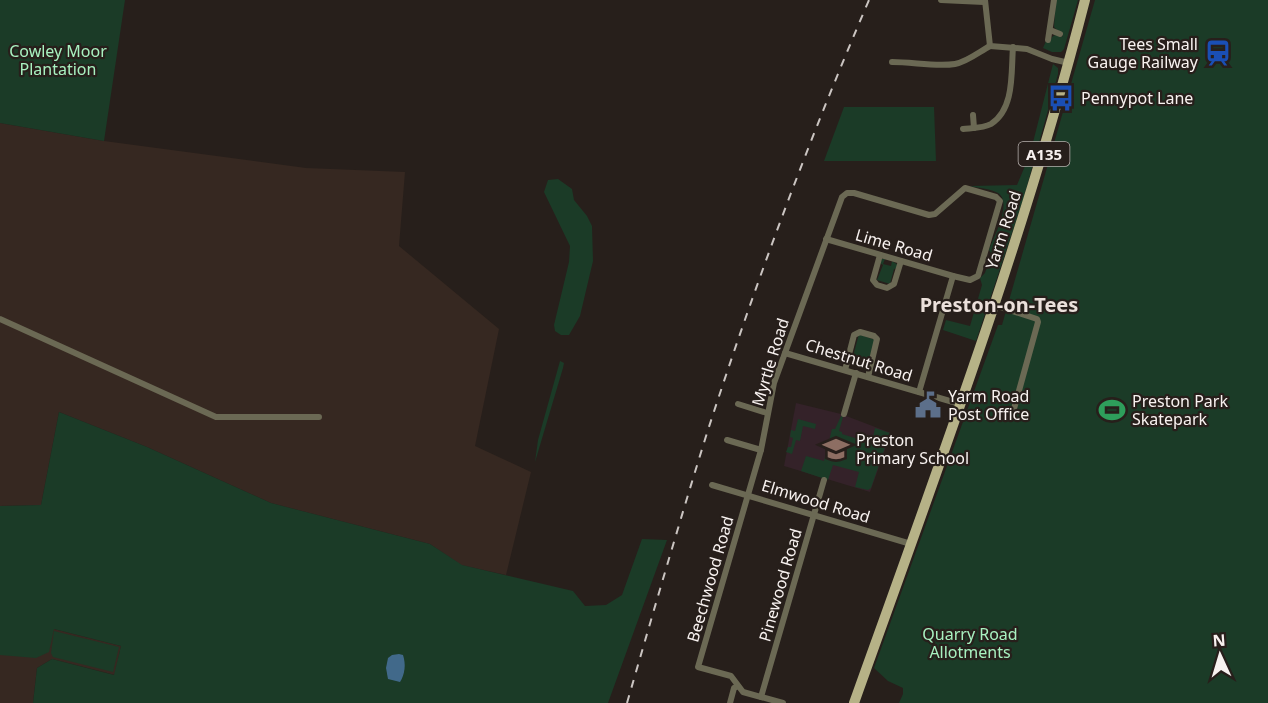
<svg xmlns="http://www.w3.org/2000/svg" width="1268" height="703" font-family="'Noto Sans',sans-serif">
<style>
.built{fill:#362821}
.education{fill:#342229}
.green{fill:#1b3b27}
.water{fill:#41698a}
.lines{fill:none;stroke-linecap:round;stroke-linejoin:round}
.street{stroke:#6b6954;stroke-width:6}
.primary{stroke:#b6b287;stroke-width:10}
.rail{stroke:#cbc5c2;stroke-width:2;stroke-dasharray:8 8;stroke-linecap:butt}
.labels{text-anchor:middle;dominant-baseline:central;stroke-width:4.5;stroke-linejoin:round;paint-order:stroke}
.shield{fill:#271f1b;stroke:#b9b3b0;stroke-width:1.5}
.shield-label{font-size:15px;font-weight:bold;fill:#f8f2f0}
.poi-label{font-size:16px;fill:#f8f2f0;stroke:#271f1b;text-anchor:start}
.park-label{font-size:16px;fill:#a8f1c0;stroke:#271f1b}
.street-label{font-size:16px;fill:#f8f2f0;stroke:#271f1b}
.quarter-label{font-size:20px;font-weight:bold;fill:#ebe0db;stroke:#271f1b}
</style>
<rect width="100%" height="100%" fill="#271f1b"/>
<g class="built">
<polygon points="0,123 104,141 306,168 405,172 399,246 499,329 475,446 531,472 506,575 461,565 430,544 271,503 147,447 59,412 41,505 0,506"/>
<polygon points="0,625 54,629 121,646 115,675 52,659 37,668 33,703 0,703"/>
</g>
<polygon class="education" points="796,403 841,414 891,433 870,492 784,466"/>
<g class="green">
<polygon points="0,0 125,0 104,141 0,123"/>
<polygon points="1056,0 1078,0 1064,49 1061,52 1052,52 1043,48 1046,41 1050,42 1052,37 1055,35 1062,37 1063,33 1057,30 1054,27"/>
<polygon points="1095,0 1268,0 1268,703 899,703 903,694 903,688 888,681 874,668 998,325 1002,325"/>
<path d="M1053 64 1058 68V74L1024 197 976 341 943 330 946 320 970 326 982 285 980 278 985 273 991 253 989 250C993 238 1013 202 998 193 991 189 979 188 970 186L1017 185 1030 154Z"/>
<polygon points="844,107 934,107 936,161 824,161"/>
<polygon points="558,179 572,189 574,200 587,216 592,226 593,261 580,316 569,335 561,335 555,331 554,325 569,262 570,246 544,192 548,180"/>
<polygon points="882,259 885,259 883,264 891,266 892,261 898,265 897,268 894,269 890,284 877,280 883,265 880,263"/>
<polygon points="859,334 875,340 866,370 849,364 852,360"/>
<polygon points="560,361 564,363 563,368 535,462 538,440"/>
<polygon points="59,412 147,447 271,503 430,544 462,565 573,591 585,606 606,605 622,595 642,539 667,540 608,703 33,703 37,668 52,659 114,675 121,646 54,629 49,652 36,658 0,655 0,506 41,505"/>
<polygon points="841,416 843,417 839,431 842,432 842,434 861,440 862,436 870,438 873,437 875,428 890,433 871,488 868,490 855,487 859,472 833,465 828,480 801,471 806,456 824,461 832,429 835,429"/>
<polygon points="798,419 816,424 815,429 803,426 800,441 796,440 792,454 786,452 788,447 791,447 793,438 790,437 791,430 795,431"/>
<polygon points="54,631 119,647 113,672 53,657 51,653"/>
</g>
<path class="water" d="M399 654 403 655C406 664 405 674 400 682L388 679 386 668 388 658 392 655Z"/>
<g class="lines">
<g class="street">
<polyline points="941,0 984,2"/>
<polyline points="985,0 990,46 1027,49 1052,59 1069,63"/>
<polyline points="1050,30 1060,34"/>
<polyline points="1048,40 1054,0"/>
<path d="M892 62C913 62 936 67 955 64 967 62 979 52 990 46"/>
<polyline points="973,115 974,128"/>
<path d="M963 129C972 128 984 128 991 124 1015 109 1011 71 1013 47"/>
<polyline points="826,239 953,276"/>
<polyline points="880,255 873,280 877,285 887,288 894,284 901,261"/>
<polyline points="994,305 1037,319 1038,322 1012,416"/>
<polyline points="0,319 216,417 319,417"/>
<polyline points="785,353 960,404"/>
<polyline points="845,370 854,335 860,332 874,336 877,339 868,377"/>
<polyline points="738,404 767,413"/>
<polyline points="844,414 856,373"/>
<polyline points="727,440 761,450"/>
<polyline points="712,485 911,544"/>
<polyline points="761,697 824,480"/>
<polyline points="730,703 734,688 738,686"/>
<polyline points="783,703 743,692 731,676 698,667 761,450 774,383 842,197 847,193 854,193 929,215 935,214 965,188 996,197 1000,201 978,276 970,280 953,276 919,392"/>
</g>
<path class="primary" d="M854 703C937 471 1024 239 1085 0"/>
<path class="rail" d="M627 703C653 613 679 523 707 433 754 287 808 142 869 0"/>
</g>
<defs>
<g id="station-bare" transform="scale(2.07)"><path d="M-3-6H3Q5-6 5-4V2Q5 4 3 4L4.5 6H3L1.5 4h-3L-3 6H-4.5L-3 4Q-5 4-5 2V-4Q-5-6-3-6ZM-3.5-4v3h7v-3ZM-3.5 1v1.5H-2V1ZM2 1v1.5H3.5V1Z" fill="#1a4fb4" stroke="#271f1b" stroke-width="2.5" paint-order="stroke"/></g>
<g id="bus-bare" transform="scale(2.07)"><path d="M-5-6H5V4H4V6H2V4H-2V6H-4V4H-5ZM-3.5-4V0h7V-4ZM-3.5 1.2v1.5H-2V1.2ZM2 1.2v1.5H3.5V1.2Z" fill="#1a4fb4" stroke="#271f1b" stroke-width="2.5" paint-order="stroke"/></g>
<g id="civic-bare" transform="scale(2.07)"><path d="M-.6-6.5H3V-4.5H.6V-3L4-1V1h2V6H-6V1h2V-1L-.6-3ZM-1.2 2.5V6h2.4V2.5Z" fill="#5c6f8a" stroke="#271f1b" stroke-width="2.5" paint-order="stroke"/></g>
<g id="stadium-bare" transform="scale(2.07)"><path d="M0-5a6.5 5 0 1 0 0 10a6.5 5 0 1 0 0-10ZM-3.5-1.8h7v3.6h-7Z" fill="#2e9e5b" stroke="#271f1b" stroke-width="2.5" paint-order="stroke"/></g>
<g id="school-bare" transform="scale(2.07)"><path d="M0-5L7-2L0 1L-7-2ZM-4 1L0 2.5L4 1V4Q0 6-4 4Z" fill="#8d6e63" stroke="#271f1b" stroke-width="2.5" paint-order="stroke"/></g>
</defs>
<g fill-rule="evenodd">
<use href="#station-bare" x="1218" y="53"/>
<use href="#bus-bare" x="1061" y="98"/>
<use href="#civic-bare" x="928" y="405"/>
<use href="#stadium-bare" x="1112" y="410"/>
<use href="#school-bare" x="836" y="449"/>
</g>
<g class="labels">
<rect class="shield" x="1018.5" y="142" width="51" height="24" rx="4.5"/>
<g class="shield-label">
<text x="1044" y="154">A135</text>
</g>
<g class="poi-label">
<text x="1198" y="44" text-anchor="end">Tees Small<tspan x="1198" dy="18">Gauge Railway</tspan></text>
<text x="1081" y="98">Pennypot Lane</text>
<text x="948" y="396">Yarm Road<tspan x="948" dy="18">Post Office</tspan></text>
<text x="1132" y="401">Preston Park<tspan x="1132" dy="18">Skatepark</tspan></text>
<text x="856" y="440">Preston<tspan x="856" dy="18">Primary School</tspan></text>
</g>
<g class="park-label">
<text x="58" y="51">Cowley Moor<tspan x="58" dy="18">Plantation</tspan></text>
<text x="970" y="634">Quarry Road<tspan x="970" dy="18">Allotments</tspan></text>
</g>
<g class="street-label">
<text transform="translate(1003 230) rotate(-72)">Yarm Road</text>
<text transform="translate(894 245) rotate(16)">Lime Road</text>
<text transform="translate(859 360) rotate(17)">Chestnut Road</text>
<text transform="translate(770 362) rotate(-73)">Myrtle Road</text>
<text transform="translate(816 501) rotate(17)">Elmwood Road</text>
<text transform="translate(710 579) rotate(-74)">Beechwood Road</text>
<text transform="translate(780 585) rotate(-74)">Pinewood Road</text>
</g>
<g class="quarter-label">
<text x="999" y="304">Preston-on-Tees</text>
</g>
</g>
<g transform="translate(1220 655) rotate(356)" stroke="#271f1b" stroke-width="4.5" paint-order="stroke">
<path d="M0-4.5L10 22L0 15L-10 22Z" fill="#f8f2f0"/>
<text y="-9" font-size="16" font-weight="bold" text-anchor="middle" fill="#f8f2f0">N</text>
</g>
</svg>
